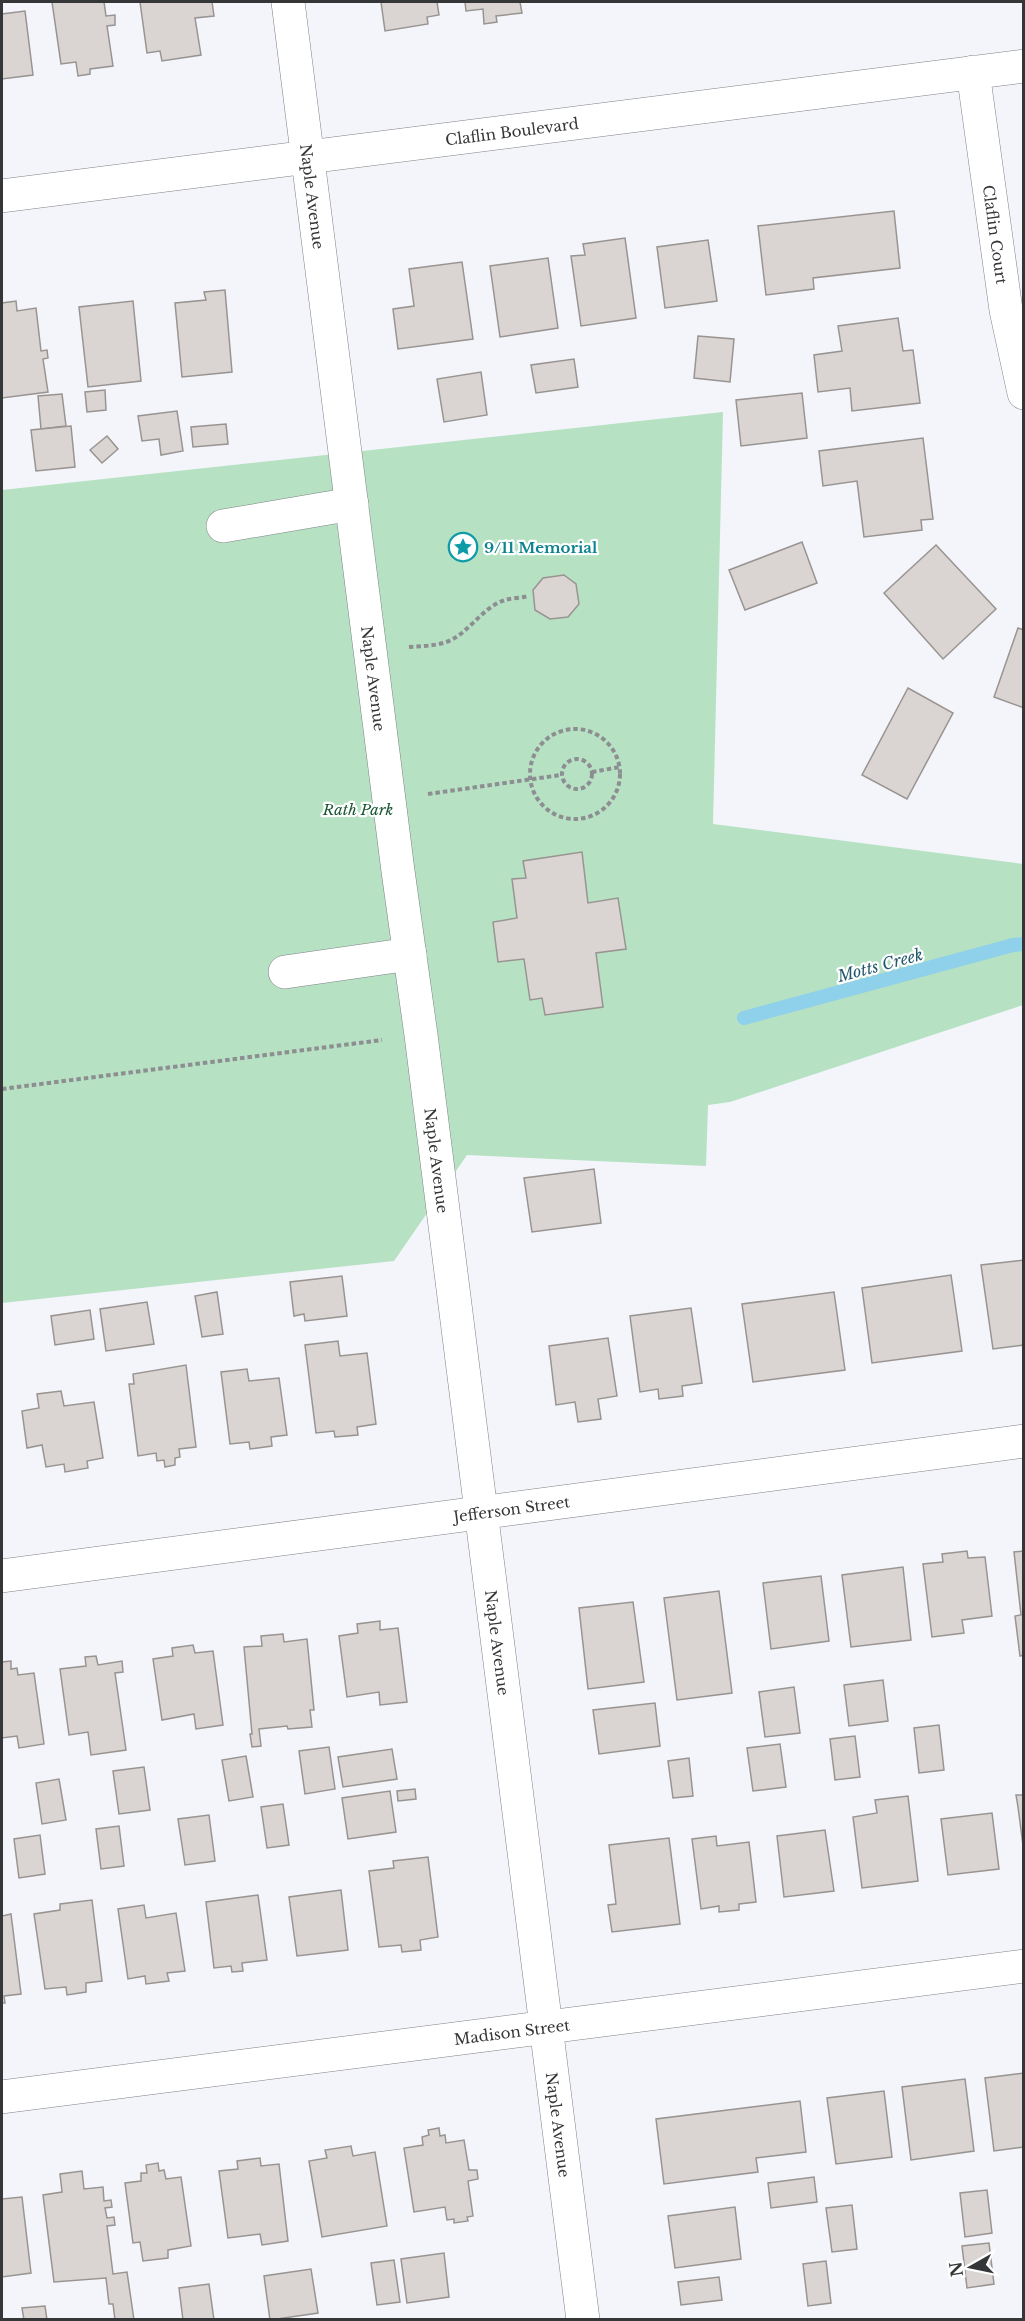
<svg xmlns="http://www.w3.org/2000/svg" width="1025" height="2321" font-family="'Libre Baskerville',serif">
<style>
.green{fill:#b6e1c3}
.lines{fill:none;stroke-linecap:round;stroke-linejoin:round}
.stream{stroke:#8fd0ea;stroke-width:14}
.building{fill:#dad5d2;stroke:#999491;stroke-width:1.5}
.minor-casing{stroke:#7f8286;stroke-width:34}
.path{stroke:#8d8e92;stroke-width:4;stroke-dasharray:4.5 3;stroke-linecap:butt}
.minor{stroke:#fff;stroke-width:33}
.labels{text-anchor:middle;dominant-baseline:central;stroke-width:4.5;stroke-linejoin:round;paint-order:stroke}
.street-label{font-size:15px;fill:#353638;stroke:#fff}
.culture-label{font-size:15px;font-weight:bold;fill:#0d838f;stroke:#fff;text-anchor:start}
.park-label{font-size:15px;font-style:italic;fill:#185532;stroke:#fff}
.water-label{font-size:16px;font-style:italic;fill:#24596c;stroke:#fff}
</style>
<rect width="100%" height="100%" fill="#f3f5fa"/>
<polygon class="green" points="723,412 713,824 1023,864 1023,1005 730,1102 708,1105 706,1166 467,1155 394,1261 2,1303 2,490"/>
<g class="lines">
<polyline class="stream" points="744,1018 1013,945 1024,944"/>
</g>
<g class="building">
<polygon points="52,2 104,2 106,16 115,15 115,25 107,26 113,66 90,69 90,74 78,76 76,62 61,64"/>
<polygon points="140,2 212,2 214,16 195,18 201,55 162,61 160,51 147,53"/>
<polygon points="381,2 437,2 439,15 427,17 428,24 385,31"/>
<polygon points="465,2 520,2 522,13 496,16 497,22 484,24 483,9 466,11"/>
<polygon points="25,11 33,75 2,79 2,14"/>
<polygon points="894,211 900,268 813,278 814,289 766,295 758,226"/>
<polygon points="625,238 636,318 581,326 571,256 585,255 583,244"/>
<polygon points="708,240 717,301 665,308 657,247"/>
<polygon points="548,258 558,328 500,337 490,266"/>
<polygon points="462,262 473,339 398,349 393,309 414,306 409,269"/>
<polygon points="225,290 232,372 182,377 175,303 206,300 204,292"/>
<polygon points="16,301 17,311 36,308 41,351 47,350 48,358 43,359 48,392 2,398 2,303"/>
<polygon points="133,301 141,381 88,387 79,307"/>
<polygon points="898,318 903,351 913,350 920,403 852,411 850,388 818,392 814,355 842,351 838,326"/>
<polygon points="698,336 734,339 730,382 694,378"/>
<polygon points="574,359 578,387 536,393 531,365"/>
<polygon points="481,372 487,415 444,422 437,379"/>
<polygon points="105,390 106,410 87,412 85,392"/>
<polygon points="802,393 807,438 741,446 736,400"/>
<polygon points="62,394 66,426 41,429 38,396"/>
<polygon points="177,411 183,451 161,455 159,439 142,441 138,416"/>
<polygon points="226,424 228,444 193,447 191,427"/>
<polygon points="71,426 75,467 36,471 31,430"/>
<polygon points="107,436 118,449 102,463 90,450"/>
<polygon points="923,438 933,519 921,520 922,530 864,537 857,481 823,486 819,451"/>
<polygon points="802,542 817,583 745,610 729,570"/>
<polygon points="936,545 996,609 943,659 884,593"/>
<polygon points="564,575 576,584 579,604 568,617 550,619 535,610 533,590 543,578"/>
<polygon points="1018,628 1024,630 1024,708 994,697"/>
<polygon points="908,688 953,713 907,799 862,775"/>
<polygon points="582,852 588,903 618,898 626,949 596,953 603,1007 545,1015 542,998 530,1000 524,959 498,962 493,922 517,918 512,879 526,878 523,861"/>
<polygon points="594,1169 601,1223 532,1232 524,1178"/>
<polygon points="1024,1260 1024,1345 993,1349 981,1265"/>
<polygon points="951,1275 962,1351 872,1363 862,1288"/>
<polygon points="342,1276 347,1316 305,1321 304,1314 294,1316 290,1282"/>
<polygon points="217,1292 223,1334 202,1337 195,1296"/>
<polygon points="834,1292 845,1370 753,1382 742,1304"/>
<polygon points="147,1302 154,1344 106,1351 100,1309"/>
<polygon points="691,1308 702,1383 682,1386 683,1396 659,1399 658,1389 640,1392 630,1316"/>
<polygon points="90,1310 94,1339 55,1345 51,1316"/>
<polygon points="608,1338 617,1396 598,1399 601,1419 578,1422 575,1402 556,1405 549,1346"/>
<polygon points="338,1341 340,1356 367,1353 376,1424 357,1427 358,1435 335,1437 334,1431 316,1433 305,1345"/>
<polygon points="186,1365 196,1447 179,1449 180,1457 175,1458 175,1465 165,1467 164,1460 157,1461 156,1453 138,1456 129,1384 134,1384 133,1374"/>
<polygon points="247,1369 249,1381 279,1378 287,1435 271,1437 272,1446 250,1449 249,1442 230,1444 221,1372"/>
<polygon points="61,1391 64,1406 94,1402 103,1458 87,1461 88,1468 65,1472 64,1464 46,1467 42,1445 27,1448 22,1411 39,1408 37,1394"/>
<polygon points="967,1551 968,1558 985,1557 992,1616 962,1620 964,1633 932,1637 923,1564 943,1562 942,1554"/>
<polygon points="1024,1551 1024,1655 1020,1656 1015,1616 1021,1615 1014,1552"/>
<polygon points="903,1567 911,1640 851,1647 842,1575"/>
<polygon points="821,1576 829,1641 771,1649 763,1583"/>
<polygon points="719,1591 732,1693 677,1700 664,1598"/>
<polygon points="633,1602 644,1682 588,1689 579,1608"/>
<polygon points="380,1621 380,1630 398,1628 407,1702 380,1705 379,1692 347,1697 339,1636 358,1633 357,1624"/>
<polygon points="283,1634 284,1642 307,1639 314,1710 310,1710 312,1727 288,1729 287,1726 259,1729 261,1746 252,1747 250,1734 252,1734 244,1647 262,1646 261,1636"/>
<polygon points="193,1645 195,1653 213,1651 223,1725 196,1729 194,1714 162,1720 153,1659 173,1656 172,1648"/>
<polygon points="96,1656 98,1665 122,1661 123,1672 115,1673 126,1750 91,1755 88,1732 69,1735 60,1669 86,1666 85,1657"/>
<polygon points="11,1661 11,1669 17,1668 18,1675 34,1673 44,1744 19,1748 17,1736 2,1738 2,1662"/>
<polygon points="883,1680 888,1721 849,1726 844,1685"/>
<polygon points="794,1687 800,1733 765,1737 759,1692"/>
<polygon points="655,1703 660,1746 599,1754 593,1710"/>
<polygon points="939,1725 944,1770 919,1773 914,1728"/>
<polygon points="855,1736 860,1777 835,1780 830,1739"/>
<polygon points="780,1744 786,1787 753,1791 747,1748"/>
<polygon points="329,1747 335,1789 305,1794 299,1751"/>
<polygon points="392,1749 397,1779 343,1787 338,1757"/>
<polygon points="246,1756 253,1797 229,1801 222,1760"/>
<polygon points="689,1758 693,1796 673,1798 668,1761"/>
<polygon points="144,1767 150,1810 119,1814 113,1771"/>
<polygon points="59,1779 66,1820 42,1824 36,1783"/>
<polygon points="415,1789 416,1799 398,1801 397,1791"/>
<polygon points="390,1791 396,1832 348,1839 342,1798"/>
<polygon points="1016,1795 1024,1795 1024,1853 1018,1807"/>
<polygon points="908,1796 918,1881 862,1888 853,1817 877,1813 875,1800"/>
<polygon points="283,1804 289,1845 267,1848 261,1807"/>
<polygon points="992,1813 999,1869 948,1875 941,1819"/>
<polygon points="209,1815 215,1861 185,1865 178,1819"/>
<polygon points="119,1826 124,1866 101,1869 96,1829"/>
<polygon points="825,1830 834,1891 784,1897 777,1836"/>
<polygon points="40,1835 45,1874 19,1878 14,1839"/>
<polygon points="716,1836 717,1846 749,1842 756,1902 739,1904 739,1910 719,1912 719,1906 701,1909 692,1839"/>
<polygon points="669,1838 680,1924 612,1932 608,1905 616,1904 609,1845"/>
<polygon points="428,1857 438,1937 420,1940 421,1950 402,1952 401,1945 379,1947 369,1871 394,1868 393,1861"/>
<polygon points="341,1890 348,1950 297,1956 289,1897"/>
<polygon points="258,1895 267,1960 242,1963 243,1971 232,1972 231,1966 214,1968 206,1902"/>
<polygon points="92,1900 102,1981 86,1983 86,1992 67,1995 66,1987 45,1989 34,1914 60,1910 60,1904"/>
<polygon points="144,1905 146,1918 176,1913 185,1971 167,1973 169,1981 146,1984 145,1976 128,1979 118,1909"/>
<polygon points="11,1914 21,1994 4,1996 5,2003 2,2003 2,1916"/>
<polygon points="1024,2073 1024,2147 994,2151 985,2078"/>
<polygon points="965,2079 974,2151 911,2160 902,2087"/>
<polygon points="884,2091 892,2157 836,2164 827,2098"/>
<polygon points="800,2101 806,2152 756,2158 758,2172 664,2184 656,2119"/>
<polygon points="439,2128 440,2136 445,2135 446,2143 464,2140 469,2170 477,2170 478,2179 468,2181 473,2216 467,2217 468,2221 454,2223 454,2219 447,2220 445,2207 414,2212 404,2148 423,2145 422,2137 429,2135 428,2130"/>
<polygon points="351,2146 353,2156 375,2152 387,2226 322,2237 309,2161 327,2158 325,2150"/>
<polygon points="260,2158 261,2166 279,2164 288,2241 262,2245 260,2234 228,2238 219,2171 238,2169 237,2161"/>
<polygon points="158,2163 159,2171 164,2170 166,2179 181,2177 191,2246 168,2250 168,2258 143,2261 140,2242 133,2243 125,2183 141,2181 141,2173 147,2173 146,2165"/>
<polygon points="82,2171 84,2189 103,2187 104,2201 111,2200 112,2207 105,2208 107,2218 114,2217 115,2225 107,2226 113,2274 127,2272 134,2320 115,2320 113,2304 109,2304 106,2278 54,2282 43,2195 62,2192 60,2174"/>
<polygon points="814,2177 817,2202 771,2208 768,2183"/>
<polygon points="2,2190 2,2199 22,2197 31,2273 2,2277"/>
<polygon points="987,2190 992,2233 965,2237 960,2193"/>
<polygon points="852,2205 857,2249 832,2252 826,2208"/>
<polygon points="735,2207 741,2259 675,2268 668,2216"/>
<polygon points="989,2243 994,2284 967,2288 962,2246"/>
<polygon points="444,2253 449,2297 407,2303 401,2259"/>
<polygon points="394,2260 400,2302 377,2305 371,2263"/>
<polygon points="826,2261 831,2303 808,2306 803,2264"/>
<polygon points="311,2269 318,2313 270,2320 264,2276"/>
<polygon points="719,2277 722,2300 681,2305 678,2282"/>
<polygon points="209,2284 214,2320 183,2320 179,2288"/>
<polygon points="45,2306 47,2320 24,2320 22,2308"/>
</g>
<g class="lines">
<g class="minor-casing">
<g id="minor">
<path id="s1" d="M288 2 398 871 421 1035 583 2320"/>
<path id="s2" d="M973 72 1006 310 1024 393"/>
<path id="s3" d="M2 196 1024 66"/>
<polyline points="223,526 352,504"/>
<polyline points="285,972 410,954"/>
<path id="s4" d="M2 1576 1024 1441"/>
<path id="s5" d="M2 2097 1024 1966"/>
</g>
</g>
<g class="path">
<path d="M409 647C423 646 439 646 451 640 471 630 483 607 505 600 512 598 521 598 528 596"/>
<circle cx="575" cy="774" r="45"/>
<circle cx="577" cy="774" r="15"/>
<polyline points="592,772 620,767"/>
<polyline points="428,794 561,775"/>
<polyline points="2,1089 382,1040"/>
</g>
<use href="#minor" class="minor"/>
</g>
<defs>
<g id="sight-ring" transform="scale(1.5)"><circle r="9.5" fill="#fff" stroke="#0f9aa8" stroke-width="1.5"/><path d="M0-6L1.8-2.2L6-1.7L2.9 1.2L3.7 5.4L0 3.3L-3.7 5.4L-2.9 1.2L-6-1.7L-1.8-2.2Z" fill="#0f9aa8"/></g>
</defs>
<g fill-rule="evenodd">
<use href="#sight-ring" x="463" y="547"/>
</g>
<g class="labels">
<g class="street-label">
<text stroke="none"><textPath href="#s3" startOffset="514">Claflin Boulevard</textPath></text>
<text stroke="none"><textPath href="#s1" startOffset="196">Naple Avenue</textPath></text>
<text stroke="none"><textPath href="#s2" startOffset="164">Claflin Court</textPath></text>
<text stroke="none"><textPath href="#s1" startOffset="682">Naple Avenue</textPath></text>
<text stroke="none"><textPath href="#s1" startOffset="1168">Naple Avenue</textPath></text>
<text stroke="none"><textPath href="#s4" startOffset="514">Jefferson Street</textPath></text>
<text stroke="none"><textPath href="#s1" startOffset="1654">Naple Avenue</textPath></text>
<text stroke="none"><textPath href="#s5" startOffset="514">Madison Street</textPath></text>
<text stroke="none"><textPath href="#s1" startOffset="2140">Naple Avenue</textPath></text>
</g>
<g class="culture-label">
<text x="484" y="547">9/11 Memorial</text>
</g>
<g class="park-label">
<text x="358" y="809">Rath Park</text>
</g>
<g class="water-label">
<text transform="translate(880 965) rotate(-15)">Motts Creek</text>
</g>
</g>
<rect width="1025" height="2321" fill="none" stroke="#353638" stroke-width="6"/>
<g transform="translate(971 2267) rotate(261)" stroke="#ffffff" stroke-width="4.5" paint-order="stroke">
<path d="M0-4.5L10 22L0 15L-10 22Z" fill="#353638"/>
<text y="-9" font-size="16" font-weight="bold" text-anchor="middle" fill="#353638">N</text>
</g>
</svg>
